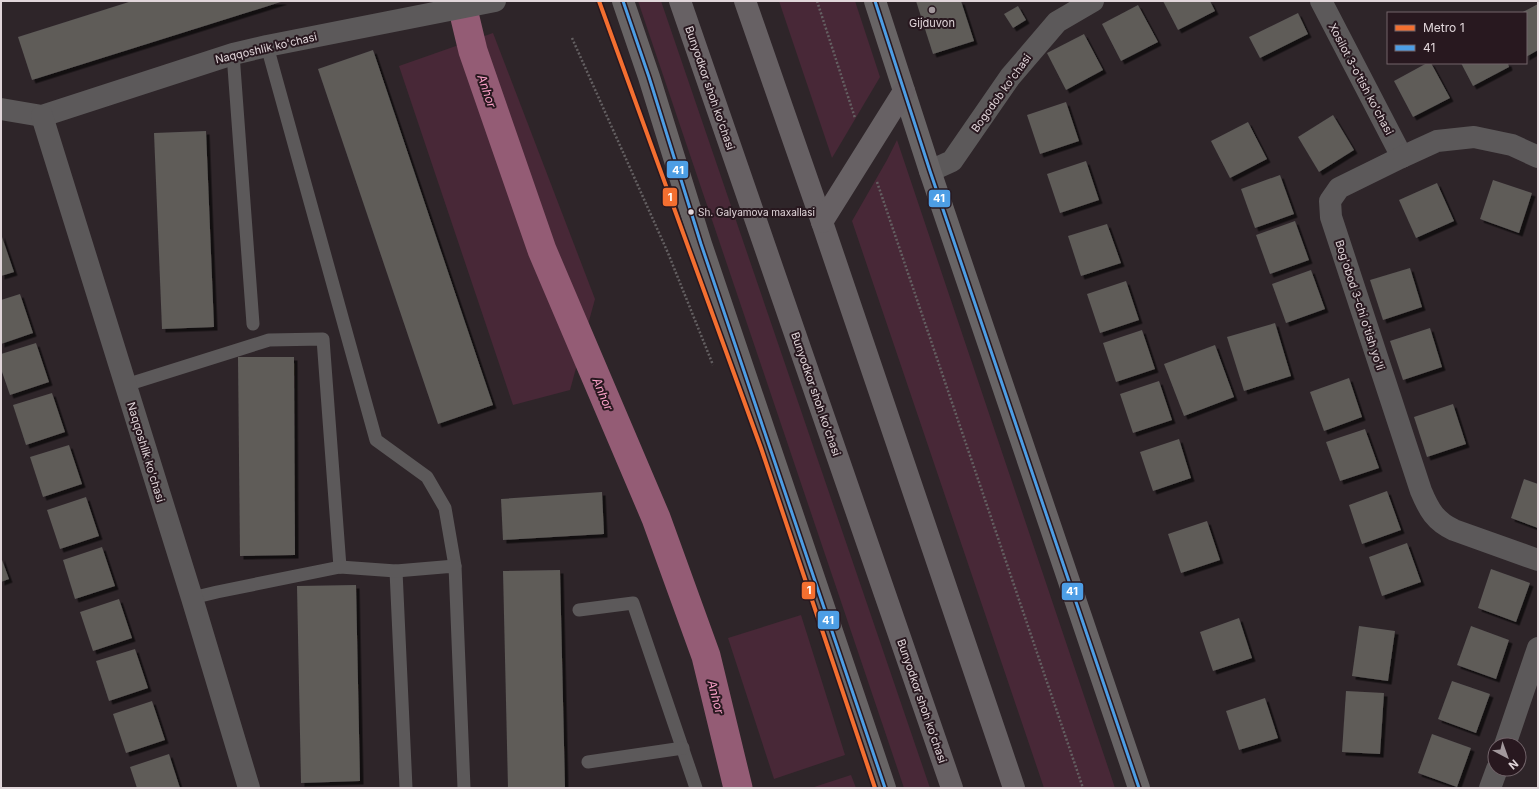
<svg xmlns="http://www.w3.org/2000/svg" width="1539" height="789" font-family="Inter,sans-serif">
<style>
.green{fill:#482837}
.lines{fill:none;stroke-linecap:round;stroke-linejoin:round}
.canal{stroke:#945c75;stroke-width:29}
.building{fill:#5e5b59;filter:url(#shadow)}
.path{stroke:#646062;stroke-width:2.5;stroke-dasharray:2 2;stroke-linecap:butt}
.lane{stroke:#5c595a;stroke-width:13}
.street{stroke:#5c595a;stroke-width:22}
.secondary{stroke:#686465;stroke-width:22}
.primary{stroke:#676164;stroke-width:22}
.bus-1-casing{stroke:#28181f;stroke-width:6}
.bus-1{stroke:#4d9ee5;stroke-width:3}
.metro-1-casing{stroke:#28181f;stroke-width:7}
.metro-1{stroke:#f46f30;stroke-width:4}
.poi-dot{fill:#a2989c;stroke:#28181f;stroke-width:1.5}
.bus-dot{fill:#e1d6da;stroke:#28181f;stroke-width:1.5}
.labels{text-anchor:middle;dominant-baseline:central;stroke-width:4;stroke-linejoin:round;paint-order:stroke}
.bus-label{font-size:10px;fill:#e1d6da;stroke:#28181f;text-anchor:start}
.poi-label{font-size:11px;fill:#e1d6da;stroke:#28181f}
.street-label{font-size:11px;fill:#e1d6da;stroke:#28181f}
.water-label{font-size:12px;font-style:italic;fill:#f9a0c7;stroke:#28181f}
.line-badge{stroke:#28181f;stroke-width:1.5}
.badge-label{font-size:11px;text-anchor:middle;font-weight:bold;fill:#fff}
</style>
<defs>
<filter id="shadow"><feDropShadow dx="3.5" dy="3.5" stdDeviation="0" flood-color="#0009"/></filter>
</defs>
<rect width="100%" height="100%" fill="#2e2529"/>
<g class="green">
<polygon points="638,1 661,1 930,788 904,788"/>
<polygon points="779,1 855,1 880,77 832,158"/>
<polygon points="493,33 595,299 570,390 513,405 399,66"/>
<polygon points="897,140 1115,788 1044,788 852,221 887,160"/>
<polygon points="801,615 845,755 774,779 728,638"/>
<polygon points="851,775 856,788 811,788"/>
</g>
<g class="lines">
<polyline class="canal" points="461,1 473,51 542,250 656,518 706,656 738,788"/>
</g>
<g class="building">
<polygon points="132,1 284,1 32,80 18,37"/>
<polygon points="916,1 961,1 974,41 933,54"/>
<polygon points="1163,1 1210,1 1215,11 1178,30"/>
<polygon points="1538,4 1538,50 1526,57 1526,13 1521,13"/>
<polygon points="1138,5 1158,42 1121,61 1102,24"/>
<polygon points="1018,6 1026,20 1013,28 1004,14"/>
<polygon points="1298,13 1308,34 1260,58 1249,37"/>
<polygon points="1084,34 1103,70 1066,90 1047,53"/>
<polygon points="373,50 493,405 438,424 318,69"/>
<polygon points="1427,63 1431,63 1450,98 1413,117 1394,81"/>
<polygon points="1461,63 1508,63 1509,67 1473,86"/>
<polygon points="1066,102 1079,141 1040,154 1027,115"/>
<polygon points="1333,115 1354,150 1319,172 1298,137"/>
<polygon points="1248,122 1267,159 1230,178 1211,141"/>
<polygon points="206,131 214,327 162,329 154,133"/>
<polygon points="1086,161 1099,200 1060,213 1047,174"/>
<polygon points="1280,175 1294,214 1255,228 1241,189"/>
<polygon points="1493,180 1532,193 1519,233 1480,219"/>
<polygon points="1437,183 1454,221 1416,238 1399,200"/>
<polygon points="1295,221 1309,260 1270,274 1256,235"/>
<polygon points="1107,224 1121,263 1081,276 1068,236"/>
<polygon points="1,234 14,272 1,276"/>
<polygon points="1410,268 1422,307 1383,320 1370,280"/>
<polygon points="1311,270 1325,309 1286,323 1272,284"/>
<polygon points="1126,281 1139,320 1100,333 1087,294"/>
<polygon points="20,294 33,333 1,344 1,300"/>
<polygon points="1275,323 1291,376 1244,391 1227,337"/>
<polygon points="1430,328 1442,367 1403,380 1390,341"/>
<polygon points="1142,330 1155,369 1116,382 1103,343"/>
<polygon points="36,343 49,382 10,395 1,369 1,354"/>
<polygon points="1215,345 1234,397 1184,416 1164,364"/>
<polygon points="238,357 294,357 295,555 240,556"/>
<polygon points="1349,378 1362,417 1324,431 1310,392"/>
<polygon points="1159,381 1172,420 1133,433 1120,394"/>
<polygon points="52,393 65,432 26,445 13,405"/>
<polygon points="1453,404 1466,444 1427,457 1414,417"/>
<polygon points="1365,429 1379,468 1340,481 1326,442"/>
<polygon points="1179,439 1191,478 1153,491 1140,452"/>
<polygon points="69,445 82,484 43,497 30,457"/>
<polygon points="1524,479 1538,484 1538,528 1511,518"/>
<polygon points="1387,491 1401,530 1362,544 1349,505"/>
<polygon points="602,492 604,534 503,540 501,499"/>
<polygon points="86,497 99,536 60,549 47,510"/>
<polygon points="1207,521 1220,560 1181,573 1168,534"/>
<polygon points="1407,543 1421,582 1382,596 1369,557"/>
<polygon points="102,547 115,586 75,599 63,560"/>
<polygon points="1,557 9,579 1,582"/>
<polygon points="1491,569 1530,583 1516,622 1478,608"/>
<polygon points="560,570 565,788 508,788 503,571"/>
<polygon points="356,585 360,781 301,783 297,586"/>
<polygon points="119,599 132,638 93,651 80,612"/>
<polygon points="1239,618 1252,658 1213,671 1200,632"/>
<polygon points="1359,626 1395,631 1388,681 1352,676"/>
<polygon points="1471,626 1509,640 1496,679 1457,665"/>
<polygon points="135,649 148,688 109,701 96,661"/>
<polygon points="1452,681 1490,694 1476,733 1438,719"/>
<polygon points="1346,691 1384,693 1380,754 1342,752"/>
<polygon points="1265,698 1278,738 1239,750 1226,711"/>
<polygon points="152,701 165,740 126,753 113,714"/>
<polygon points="1432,734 1471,748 1457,787 1418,773"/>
<polygon points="169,754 180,788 137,788 130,767"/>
</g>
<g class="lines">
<g class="path">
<polyline points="817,1 855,118"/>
<polyline points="572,38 668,253 713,365"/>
<polyline points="877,182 1083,788"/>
</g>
<g class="lane">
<polyline points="267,46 376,440 427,477 445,508 455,566"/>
<polyline points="233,54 253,324"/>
<polyline points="126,385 269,340 323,339 340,567"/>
<polyline points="396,571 406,788"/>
<polyline points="192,598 217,592 340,567 396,571 455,566 464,788"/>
<polyline points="579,610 633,603 696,788"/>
<polyline points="588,762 683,748"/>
</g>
<g class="street">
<polyline points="1321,1 1402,157"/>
<polyline points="1,109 42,116 233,54 267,46 495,1"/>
<polyline points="42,116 192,598 249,788"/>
<path d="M1538 157 1512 145 1474 137 1437 141 1402 157 1339 188 1330 201 1331 217 1421 491C1429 510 1435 521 1454 530L1538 560"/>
<polyline points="930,171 952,161 1010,77 1057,22 1093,1"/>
<polyline points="1505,745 1538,648"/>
<polyline points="1490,788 1497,769"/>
</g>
<g class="secondary">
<polyline points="623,1 649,77 701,244 885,788"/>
<polyline points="875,1 930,171 1139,788"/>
</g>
<g class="primary">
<polyline points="680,1 952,788"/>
<polyline points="745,1 822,222 1014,788"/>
<polyline points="822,222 904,91"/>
</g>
<g class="bus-1-casing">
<g id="bus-1">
<polyline points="623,1 649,77 701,244 885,788"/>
<polyline points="875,1 930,171 1139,788"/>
</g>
</g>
<use href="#bus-1" class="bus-1"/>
<g class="metro-1-casing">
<polyline id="metro-1" points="599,1 761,448 875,788"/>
</g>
<use href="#metro-1" class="metro-1"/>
</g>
<circle class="poi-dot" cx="932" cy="10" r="4"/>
<circle class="bus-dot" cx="691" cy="212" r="3.5"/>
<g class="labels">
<g class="bus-label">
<text x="698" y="212">Sh. Galyamova maxallasi</text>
</g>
<g class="poi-label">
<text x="932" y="23">Gijduvon</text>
</g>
<g class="street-label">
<text transform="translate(266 48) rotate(-13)">Naqqoshlik ko'chasi</text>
<text transform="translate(1361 79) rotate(62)">Xosilot 3-o'tish ko'chasi</text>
<text transform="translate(710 88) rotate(71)">Bunyodkor shoh ko'chasi</text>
<text transform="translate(1001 93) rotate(-54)">Bogodob ko'chasi</text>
<text transform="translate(1360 305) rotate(72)">Bog'obod 3-chi o'tish yo'li</text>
<text transform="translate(816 394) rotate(71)">Bunyodkor shoh ko'chasi</text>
<text transform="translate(146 452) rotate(73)">Naqqoshlik ko'chasi</text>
<text transform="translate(922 701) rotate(71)">Bunyodkor shoh ko'chasi</text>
</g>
<g class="water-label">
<text transform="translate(487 91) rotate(71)">Anhor</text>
<text transform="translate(603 394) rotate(67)">Anhor</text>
<text transform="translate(716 697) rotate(76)">Anhor</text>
</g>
</g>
<g class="line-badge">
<rect x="666" y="160" width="23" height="19" rx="4" fill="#4d9ee5"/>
<rect x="662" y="187" width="16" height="20" rx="4" fill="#f46f30"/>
<rect x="928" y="189" width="23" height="19" rx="4" fill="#4d9ee5"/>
<rect x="801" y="581" width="15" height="19" rx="4" fill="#f46f30"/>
<rect x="1061" y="582" width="23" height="19" rx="4" fill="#4d9ee5"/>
<rect x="817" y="610" width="23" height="20" rx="4" fill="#4d9ee5"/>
</g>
<g class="badge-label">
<text x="678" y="174">41</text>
<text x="670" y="201">1</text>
<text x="939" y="202">41</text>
<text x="809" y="594">1</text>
<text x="1072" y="595">41</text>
<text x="828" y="624">41</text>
</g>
<rect width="1539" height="789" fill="none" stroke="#e1d6da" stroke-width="4"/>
<rect x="1387" y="12" width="140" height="52" fill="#28181f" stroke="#72646a"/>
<rect x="1395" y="25" width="20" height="6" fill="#f46f30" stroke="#72646a"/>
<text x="1423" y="32" font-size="12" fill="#e1d6da">Metro 1</text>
<rect x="1395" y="45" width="20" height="6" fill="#4d9ee5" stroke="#72646a"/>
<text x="1423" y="52" font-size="12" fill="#e1d6da">41</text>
<g transform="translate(1507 757) rotate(139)"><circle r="19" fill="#28181f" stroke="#72646a"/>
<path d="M0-3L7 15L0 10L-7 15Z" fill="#a2989c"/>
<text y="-6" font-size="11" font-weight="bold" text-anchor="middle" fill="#e1d6da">N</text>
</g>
</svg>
